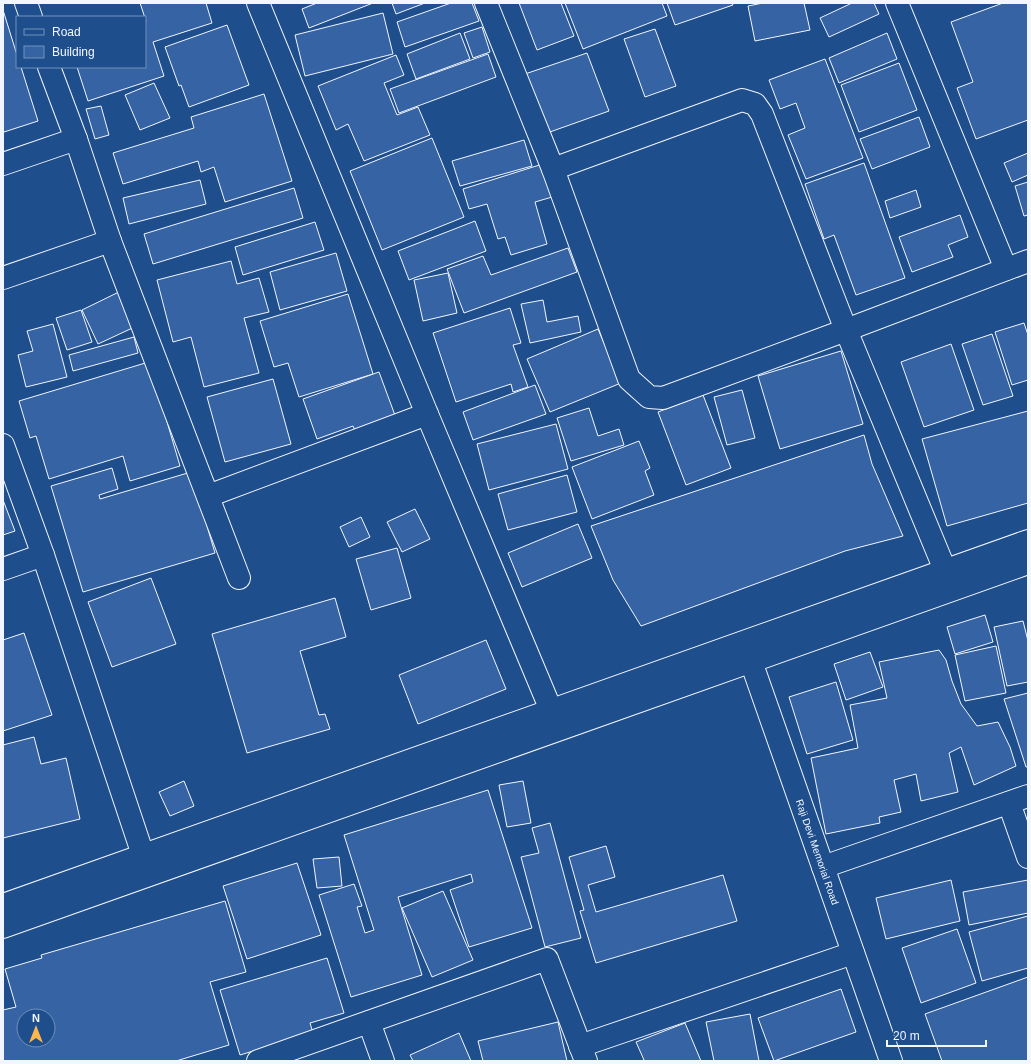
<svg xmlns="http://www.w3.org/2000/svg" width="1031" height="1064" font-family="Arial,sans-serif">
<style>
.building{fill:#3563a3;stroke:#f2f6ff;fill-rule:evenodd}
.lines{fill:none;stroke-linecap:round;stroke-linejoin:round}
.minor-casing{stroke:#f2f6ff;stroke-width:24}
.minor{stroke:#1f4e8c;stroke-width:22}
.labels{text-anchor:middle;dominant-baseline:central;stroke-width:3;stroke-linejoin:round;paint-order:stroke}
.street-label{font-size:10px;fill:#f2f6ff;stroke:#1f4e8c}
</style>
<rect width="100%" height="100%" fill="#1f4e8c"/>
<g class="building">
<polygon points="140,3 206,3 212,23 153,42 164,76 88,101 77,67 145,67 145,22 146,21"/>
<polygon points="317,3 373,3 309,28 302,9"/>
<polygon points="392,3 425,3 396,14"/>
<polygon points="451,3 472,3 479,21 405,47 397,22"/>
<polygon points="519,3 561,3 574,36 537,50"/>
<polygon points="565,3 662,3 667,16 583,49"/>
<polygon points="667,3 732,3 733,5 675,25"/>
<polygon points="763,3 804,3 810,30 755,41 748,6"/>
<polygon points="852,3 874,3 879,14 829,37 820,18"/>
<polygon points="1003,3 1028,3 1028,120 976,139 957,88 973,82 951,22"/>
<polygon points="3,10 17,55 17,67 21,67 38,121 4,132 3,129"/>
<polygon points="383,13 393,54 305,76 295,35"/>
<polygon points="227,25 249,85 189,107 181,85 179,86 165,47"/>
<polygon points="482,27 490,52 473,58 464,33"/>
<polygon points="655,29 676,86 645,97 624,39"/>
<polygon points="460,33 470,59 416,79 407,54"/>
<polygon points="887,33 897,59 839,83 829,58"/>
<polygon points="587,53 609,111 547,133 525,74"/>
<polygon points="488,54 496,77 399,113 390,89"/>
<polygon points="396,55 404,75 384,83 397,115 418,107 430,135 364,161 348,124 336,130 318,86"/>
<polygon points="825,59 863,158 806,179 788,135 805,128 796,103 780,109 769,80"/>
<polygon points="899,63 917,110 859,132 841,85"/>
<polygon points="154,83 170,118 140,130 125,95"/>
<polygon points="264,94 292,181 225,202 214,167 201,172 198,161 123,184 113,153 194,128 191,117"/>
<polygon points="101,106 109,135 95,139 86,109"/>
<polygon points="919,117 930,147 872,169 860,139"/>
<polygon points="432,138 464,217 382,250 350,171"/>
<polygon points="524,140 532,166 460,186 452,161"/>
<polygon points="1028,153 1028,175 1012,182 1004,163"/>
<polygon points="549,162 559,195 535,202 547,244 511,255 505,237 498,239 487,204 469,209 463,189"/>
<polygon points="864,163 905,278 856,295 834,235 824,239 805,184"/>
<polygon points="200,180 206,204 129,224 123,198"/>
<polygon points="1028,182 1028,215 1024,216 1015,186"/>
<polygon points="294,188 303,218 153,264 144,234"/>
<polygon points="916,190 921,207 890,218 885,201"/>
<polygon points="960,215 968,237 948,245 953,257 912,272 899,237"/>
<polygon points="475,221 486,251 409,280 398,251"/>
<polygon points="315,222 324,250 243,275 235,247"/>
<polygon points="568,248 577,272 464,313 447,269 483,256 491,275"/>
<polygon points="336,253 347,291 280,310 270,272"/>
<polygon points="231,261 237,284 259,278 269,312 244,318 259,373 204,387 191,337 173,342 157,280"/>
<polygon points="448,273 457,313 423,321 414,280"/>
<polygon points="125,289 141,324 98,344 82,310"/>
<polygon points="348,294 373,374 299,397 288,363 274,367 260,321"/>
<polygon points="543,300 547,322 578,316 581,332 530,343 521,304"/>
<polygon points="510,308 521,343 513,345 528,387 513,392 511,384 456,402 433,333"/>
<polygon points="81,310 92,342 67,350 56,318"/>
<polygon points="1024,323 1028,335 1028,380 1012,385 995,332"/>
<polygon points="53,324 67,377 26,387 18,355 33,351 27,331"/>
<polygon points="598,329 621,383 550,412 527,359"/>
<polygon points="992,334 1013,396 983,405 962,344"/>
<polygon points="134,337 138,353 73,371 69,355"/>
<polygon points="951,344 974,410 924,427 901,362"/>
<polygon points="841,351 863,424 780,449 758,376"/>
<polygon points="152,361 158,391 180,466 130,481 123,456 49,479 36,436 30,438 19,401"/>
<polygon points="379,372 396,418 356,433 353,426 317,439 303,399"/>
<polygon points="273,379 291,444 225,462 207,397"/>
<polygon points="535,385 546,414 473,440 463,412"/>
<polygon points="742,390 755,438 727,445 714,397"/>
<polygon points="703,395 731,468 686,485 658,412"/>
<polygon points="589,408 598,436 619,429 624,445 571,461 557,418"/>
<polygon points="1028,411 1028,503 947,526 922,439"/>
<polygon points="556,424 568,469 489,490 477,444"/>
<polygon points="864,435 872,464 903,536 845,551 641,626 613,580 591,526"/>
<polygon points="639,441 650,468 645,471 654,495 592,519 572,467"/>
<polygon points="112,468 118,489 99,495 100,499 191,472 215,553 83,592 51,486"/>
<polygon points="567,475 577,512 508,530 498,494"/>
<polygon points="3,500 15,531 3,535"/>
<polygon points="415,509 430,539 402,552 387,522"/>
<polygon points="361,517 370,537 349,547 340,527"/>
<polygon points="578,524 592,558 522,587 508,553"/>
<polygon points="397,548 411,598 371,610 356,559"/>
<polygon points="151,578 176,644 112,667 88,602"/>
<polygon points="335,598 346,637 300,651 319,715 325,714 330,729 247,753 212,634"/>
<polygon points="985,615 993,642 955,654 947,627"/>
<polygon points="1023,621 1028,641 1028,682 1007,686 994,627"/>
<polygon points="24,633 52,715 3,731 3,640"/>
<polygon points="486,640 506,689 418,724 399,675"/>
<polygon points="996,646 1006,693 965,701 955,655"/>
<polygon points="939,650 946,660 952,681 961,704 977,726 998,722 1010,747 1016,766 974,785 961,747 949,753 958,792 921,801 916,774 894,780 901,812 879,817 880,823 826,834 811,758 858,748 850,705 887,698 879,662"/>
<polygon points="870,652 883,687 846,700 834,664"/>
<polygon points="836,682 853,740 807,754 789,697"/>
<polygon points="1028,693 1028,767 1026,767 1004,699"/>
<polygon points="34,737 41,764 66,758 80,819 3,838 3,745"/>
<polygon points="184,781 194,806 170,816 159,792"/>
<polygon points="523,781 531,823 507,827 499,785"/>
<polygon points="488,790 532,928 469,947 450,890 473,882 471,874 398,897 422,975 351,997 319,895 354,884 362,906 357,907 365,933 374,930 344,835"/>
<polygon points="550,823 581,938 545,947 521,857 539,853 532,828"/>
<polygon points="606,846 615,877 588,885 596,912 723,875 737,921 596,963 580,911 584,910 569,857"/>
<polygon points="339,857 342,886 317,888 313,859"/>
<polygon points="297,863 321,935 247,959 223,886"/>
<polygon points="951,880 960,921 886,939 876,898"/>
<polygon points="1028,880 1028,913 969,925 963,892"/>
<polygon points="443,891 473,960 432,977 402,908"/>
<path d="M225 901 246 972 210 982 229 1045 176 1061H3V1009V1010L16 1007 5 969 42 958 41 955ZM24 1016H48V1040H24Z"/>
<polygon points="1028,916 1028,968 982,981 969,932"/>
<polygon points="957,929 976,983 921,1003 902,948"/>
<polygon points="327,958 344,1013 310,1023 313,1033 240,1055 220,990"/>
<polygon points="1028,977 1028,1061 942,1061 925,1014"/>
<polygon points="841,989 856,1032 774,1061 758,1018"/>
<polygon points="750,1014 759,1061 714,1061 706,1022"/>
<polygon points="558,1022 567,1061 483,1061 478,1041"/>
<polygon points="685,1023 701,1061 641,1061 644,1060 636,1042"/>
<polygon points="459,1033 471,1061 413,1061 410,1055"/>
</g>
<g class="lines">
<g class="minor-casing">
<g id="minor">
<polyline points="26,3 31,17"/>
<polyline points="258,3 427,414 551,710 556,723"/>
<polyline points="486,3 553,169 629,379 649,397 663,398 846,330 1028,261"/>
<polyline points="897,3 1006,269"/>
<polyline points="49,67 76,139 110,241 239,578"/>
<polyline points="3,164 76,139"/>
<polyline points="553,169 742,100 755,104 762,114 846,330 945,570"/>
<polyline points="3,278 110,241"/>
<polyline points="3,445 43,555"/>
<polyline points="208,496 427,414"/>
<polyline points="3,569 43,555 143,855"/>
<path id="s1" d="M746 647 891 1061"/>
<polyline points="1009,803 1028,857"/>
<polyline points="823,867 1028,796"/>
<polyline points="3,905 1028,541"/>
<polyline points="3,927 1028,563"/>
<polyline points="369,1022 383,1061"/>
<polyline points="580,1046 853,953"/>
<polyline points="258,1061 547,959 586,1061"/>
</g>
</g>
<use href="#minor" class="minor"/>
</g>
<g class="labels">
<g class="street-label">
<text stroke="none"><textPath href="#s1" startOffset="217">Raji Devi Memorial Road</textPath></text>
</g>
</g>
<rect width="1031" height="1064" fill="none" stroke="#f2f6ff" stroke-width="8"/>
<rect x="16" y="16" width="130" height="52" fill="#1f4e8c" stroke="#7391ba"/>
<rect x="24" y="29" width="20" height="6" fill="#1f4e8c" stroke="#7391ba"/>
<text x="52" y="36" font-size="12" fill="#f2f6ff">Road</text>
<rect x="24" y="46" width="20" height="12" fill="#3563a3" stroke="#7391ba"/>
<text x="52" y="56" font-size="12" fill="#f2f6ff">Building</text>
<g transform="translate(36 1028)"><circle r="19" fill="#1f4e8c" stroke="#7391ba"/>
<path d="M0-3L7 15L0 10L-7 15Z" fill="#ffb74d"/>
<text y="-6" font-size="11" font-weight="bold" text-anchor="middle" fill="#f2f6ff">N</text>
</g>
<path d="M887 1040v6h99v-6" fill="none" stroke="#f2f6ff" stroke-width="2"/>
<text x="893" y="1040" font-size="12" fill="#f2f6ff" stroke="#1f4e8c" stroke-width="3" paint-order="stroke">20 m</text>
</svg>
